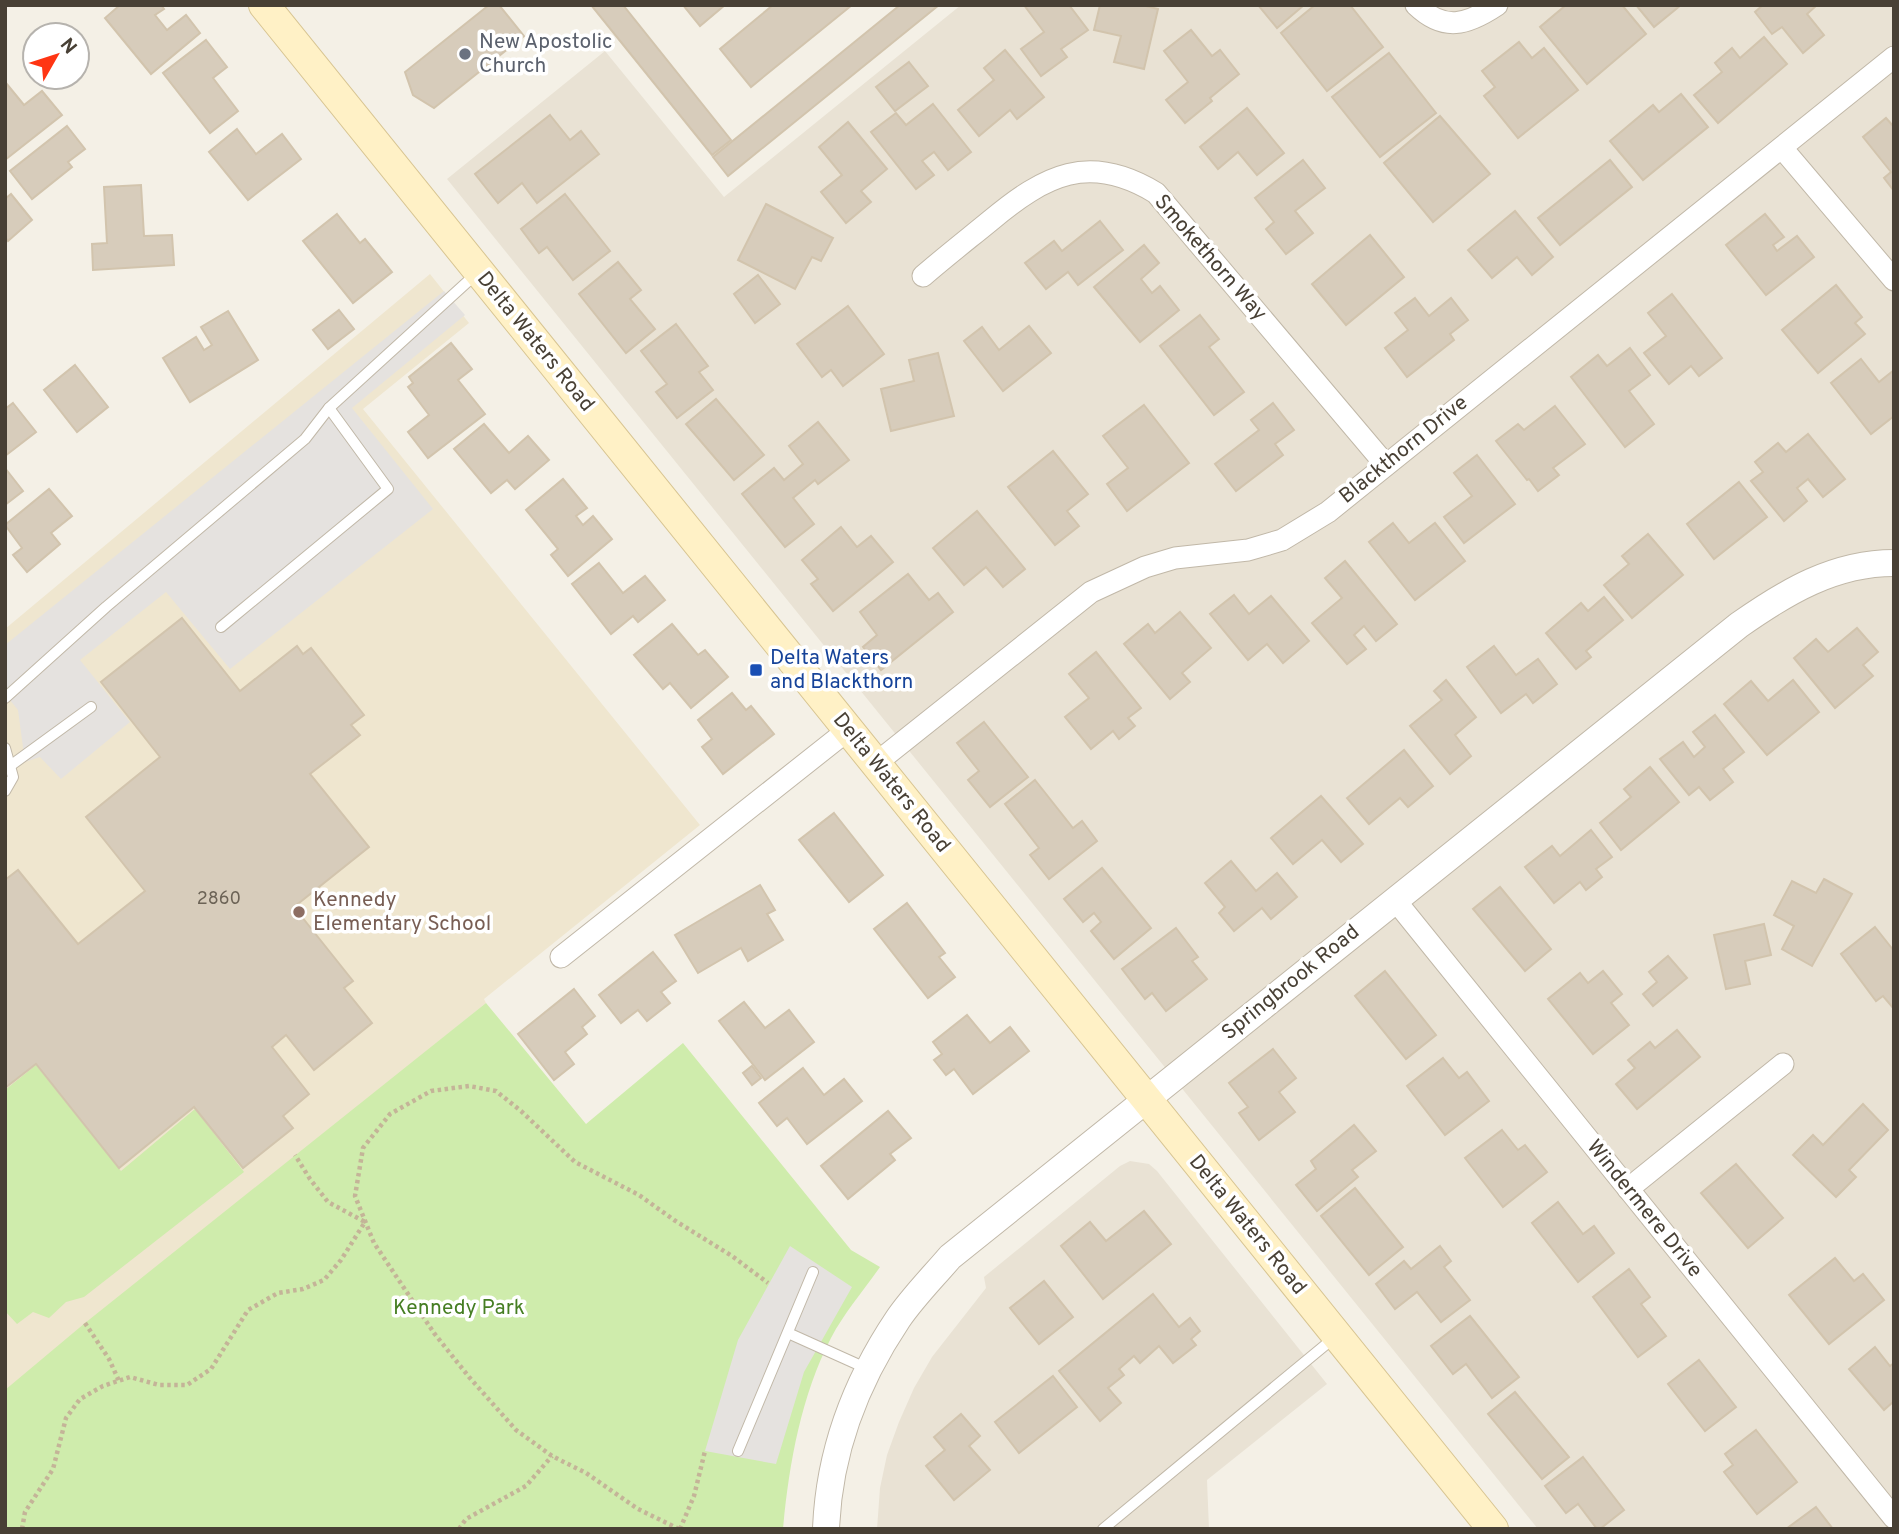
<svg xmlns="http://www.w3.org/2000/svg" width="1899" height="1534" font-family="Overpass,sans-serif">
<style>
.residential{fill:#e9e2d4}
.education{fill:#efe6cf}
.green{fill:#cfecac}
.parking{fill:#e5e2df}
.building{fill:#d7ccbb;stroke:#d2c4ad;stroke-width:2}
.lines{fill:none;stroke-linecap:round;stroke-linejoin:round}
.service-casing{stroke:#c1b8a8;stroke-width:12}
.minor-casing{stroke:#c1b8a8;stroke-width:23}
.tertiary-casing{stroke:#c1b8a8;stroke-width:28}
.secondary-casing{stroke:#d8c592;stroke-width:32}
.path{stroke:#c4b498;stroke-width:4.5;stroke-dasharray:3.5 3.5;stroke-linecap:butt}
.service{stroke:#fff;stroke-width:10}
.minor{stroke:#fff;stroke-width:21}
.tertiary{stroke:#fff;stroke-width:26}
.secondary{stroke:#fff1c6;stroke-width:30}
.worship-dot{fill:#6b7280;stroke:#fff;stroke-width:2.5}
.transit-dot{fill:#1a4fb4;stroke:#fff;stroke-width:2.5}
.education-dot{fill:#8d6e63;stroke:#fff;stroke-width:2.5}
.labels{text-anchor:middle;dominant-baseline:central;stroke-width:7;stroke-linejoin:round;paint-order:stroke}
.number-label{font-size:18px;fill:#6c6356}
.worship-label{font-size:21px;fill:#5b616d;stroke:#fff;text-anchor:start}
.street-label{font-size:21px;fill:#484035;stroke:#fff}
.transit-label{font-size:21px;fill:#164399;stroke:#fff;text-anchor:start}
.education-label{font-size:21px;fill:#785e54;stroke:#fff;text-anchor:start}
.park-label{font-size:21px;fill:#467e23;stroke:#fff}
</style>
<rect width="100%" height="100%" fill="#f4f0e6"/>
<g class="residential">
<polygon points="961,5 1894,5 1894,1529 1538,1529 447,179 605,51 724,197"/>
<polygon points="1130,1161 1149,1164 1157,1171 1327,1384 1207,1480 1209,1529 877,1529 880,1488 887,1455 899,1422 914,1388 932,1357 986,1288 984,1277 1120,1166"/>
</g>
<polygon class="education" points="430,274 469,323 363,409 700,825 484,999 486,1003 5,1393 5,629"/>
<g class="green">
<path d="M486 1003 586 1124 683 1043 851 1250 880 1267C864 1290 844 1313 831 1338 801 1396 789 1464 783 1529H5V1390L85 1323Z"/>
<polygon points="36,1065 121,1171 195,1109 244,1172 84,1297 66,1302 49,1318 33,1312 17,1324 5,1311 5,1090"/>
</g>
<g class="parking">
<polygon points="444,291 465,315 352,408 433,509 230,669 166,592 80,660 130,722 61,779 40,757 25,762 18,710 5,694 5,645"/>
<polygon points="790,1246 852,1287 804,1372 776,1464 705,1451 738,1340"/>
</g>
<g class="building">
<polygon points="120,5 161,5 164,9 155,15 167,30 186,15 200,33 151,74 105,18"/>
<polygon points="489,5 499,5 524,36 434,108 413,95 405,72"/>
<polygon points="591,5 623,5 731,140 712,155"/>
<polygon points="683,5 725,5 700,26"/>
<polygon points="773,5 852,5 751,87 720,49"/>
<polygon points="900,5 939,5 728,176 713,157"/>
<polygon points="1024,5 1069,5 1088,30 1061,49 1067,57 1041,76 1021,49 1044,32"/>
<polygon points="1100,5 1142,5 1158,9 1144,69 1114,62 1121,36 1094,30"/>
<polygon points="1258,5 1304,5 1277,28"/>
<polygon points="1315,5 1350,5 1383,47 1327,91 1281,33"/>
<polygon points="1566,5 1622,5 1646,34 1587,84 1540,27"/>
<polygon points="1636,5 1681,5 1654,27"/>
<polygon points="1763,5 1817,5 1807,14 1824,35 1803,53 1782,27 1772,34 1755,12"/>
<polygon points="1191,30 1212,56 1220,50 1239,74 1210,98 1212,101 1185,123 1166,100 1188,82 1164,51"/>
<polygon points="1764,37 1787,64 1718,123 1694,95 1722,72 1715,63 1732,48 1740,58"/>
<polygon points="206,40 227,67 213,78 238,111 210,133 163,73"/>
<polygon points="1519,42 1532,58 1544,48 1578,90 1518,138 1484,96 1495,87 1482,71"/>
<polygon points="1005,50 1044,97 1017,119 1010,110 979,136 958,110 994,80 984,68"/>
<polygon points="1389,53 1436,113 1380,157 1332,97"/>
<polygon points="909,62 928,86 895,111 876,87"/>
<polygon points="6,83 24,105 42,91 62,115 5,160"/>
<polygon points="1681,94 1708,127 1643,180 1610,141 1653,105 1659,112"/>
<polygon points="933,104 971,152 948,170 934,152 922,161 934,175 916,189 871,132 896,113 906,125"/>
<polygon points="1247,108 1284,153 1257,175 1238,152 1218,169 1200,147"/>
<polygon points="550,115 570,140 581,131 599,154 537,203 522,183 498,203 475,174"/>
<polygon points="1440,116 1490,174 1433,222 1384,163"/>
<polygon points="1886,118 1894,127 1894,191 1884,178 1891,172 1863,137"/>
<polygon points="848,122 887,169 861,191 871,202 846,223 821,192 842,175 819,147"/>
<polygon points="67,126 85,149 68,162 72,167 32,199 10,171"/>
<polygon points="237,129 256,154 282,134 301,159 248,200 209,152"/>
<polygon points="1303,160 1325,188 1295,211 1313,233 1286,254 1266,229 1274,222 1255,198"/>
<polygon points="1610,160 1632,187 1560,245 1538,218"/>
<polygon points="141,185 144,236 172,235 174,265 93,270 92,244 107,243 104,187"/>
<polygon points="11,194 32,220 8,241 5,237 5,199"/>
<polygon points="565,194 610,251 573,280 547,247 539,253 521,229"/>
<polygon points="766,204 833,238 821,261 812,257 795,289 738,260"/>
<polygon points="1515,211 1553,257 1532,275 1517,257 1492,278 1468,250"/>
<polygon points="337,214 360,243 365,239 392,272 353,303 303,241"/>
<polygon points="1765,214 1784,237 1773,245 1777,251 1797,236 1814,257 1766,295 1726,245"/>
<polygon points="1100,221 1123,250 1078,285 1068,272 1046,289 1025,263 1054,241 1062,251"/>
<polygon points="1370,235 1404,277 1346,325 1312,284"/>
<polygon points="1144,245 1159,263 1141,279 1152,293 1160,286 1179,310 1140,342 1094,287"/>
<polygon points="618,262 641,290 630,299 655,329 626,353 579,294"/>
<polygon points="758,275 780,304 755,323 734,294"/>
<polygon points="1836,285 1862,317 1855,323 1865,334 1818,373 1782,330"/>
<polygon points="1672,294 1722,358 1699,376 1691,366 1669,384 1644,353 1666,336 1648,313"/>
<polygon points="1415,298 1429,316 1451,298 1468,320 1450,334 1454,340 1407,377 1385,348 1408,330 1395,313"/>
<polygon points="848,306 884,354 843,386 831,370 822,377 797,344"/>
<polygon points="339,310 354,329 328,349 313,330"/>
<polygon points="228,311 258,360 190,402 163,358 196,337 204,350 212,345 201,327"/>
<polygon points="1200,315 1219,339 1209,347 1244,392 1214,415 1160,346"/>
<polygon points="676,324 708,366 699,372 713,390 677,418 656,392 667,384 641,351"/>
<polygon points="1029,326 1051,353 1003,391 964,341 982,327 999,350"/>
<polygon points="451,343 472,369 458,380 485,414 428,458 408,432 429,415 408,387 413,383 409,377"/>
<polygon points="1630,348 1650,375 1629,391 1654,424 1625,447 1571,377 1598,355 1607,366"/>
<polygon points="938,353 954,416 891,431 881,389 914,381 909,360"/>
<polygon points="1861,359 1879,382 1894,370 1894,416 1871,434 1831,383"/>
<polygon points="75,365 108,407 77,432 44,390"/>
<polygon points="716,399 764,455 734,480 686,424"/>
<polygon points="13,403 36,432 5,456 5,409"/>
<polygon points="1273,403 1294,430 1275,444 1283,455 1236,491 1215,464 1259,430 1251,420"/>
<polygon points="1144,405 1189,463 1127,511 1107,484 1128,468 1103,436"/>
<polygon points="1555,406 1585,444 1553,468 1559,475 1538,491 1529,479 1527,480 1496,441 1518,424 1524,430"/>
<polygon points="818,422 849,460 818,484 815,480 793,498 814,524 785,547 742,494 774,468 784,480 803,464 789,446"/>
<polygon points="484,424 509,453 528,436 549,460 515,489 507,480 491,493 454,449"/>
<polygon points="1808,434 1845,479 1823,497 1808,479 1797,488 1807,501 1784,521 1751,481 1763,472 1755,462 1778,443 1786,452"/>
<polygon points="1053,451 1088,494 1067,511 1079,526 1055,545 1008,487"/>
<polygon points="1477,455 1515,504 1464,543 1444,517 1472,496 1454,473"/>
<polygon points="5,468 23,491 5,505"/>
<polygon points="563,479 587,508 576,516 583,525 593,516 612,539 568,576 551,555 558,549 526,510"/>
<polygon points="1739,482 1767,517 1714,559 1687,524"/>
<polygon points="49,489 72,516 51,533 60,544 27,572 13,555 22,548 5,525"/>
<polygon points="977,511 1025,569 1003,587 986,567 964,585 933,548"/>
<polygon points="1393,523 1409,543 1435,523 1465,561 1415,600 1369,542"/>
<polygon points="841,527 857,547 871,536 893,562 833,611 811,584 818,579 802,560"/>
<polygon points="1648,534 1683,575 1632,618 1604,585 1629,564 1622,556"/>
<polygon points="1345,561 1397,624 1376,641 1364,626 1354,635 1366,649 1347,664 1312,623 1342,598 1325,578"/>
<polygon points="599,563 623,593 645,576 665,600 638,622 633,616 611,634 572,584"/>
<polygon points="908,574 929,600 938,593 953,612 881,670 863,647 877,635 860,612"/>
<polygon points="1234,595 1249,614 1271,596 1309,641 1283,663 1267,644 1248,660 1210,614"/>
<polygon points="1604,597 1623,620 1586,651 1591,657 1576,669 1546,633 1581,603 1588,611"/>
<polygon points="1180,612 1211,648 1182,673 1190,682 1170,699 1124,644 1148,624 1155,633"/>
<polygon points="182,618 240,691 297,646 303,654 311,648 364,715 351,725 360,735 310,774 369,847 294,907 353,981 344,988 372,1023 314,1070 286,1035 272,1047 309,1094 283,1116 293,1128 243,1168 194,1107 119,1168 36,1064 5,1088 5,880 18,870 78,944 145,891 86,817 160,757 101,682"/>
<polygon points="672,624 698,655 705,650 728,677 691,708 670,683 663,689 634,655"/>
<polygon points="1857,628 1878,652 1863,665 1873,676 1835,708 1794,658 1816,639 1828,652"/>
<polygon points="1494,646 1516,675 1538,659 1557,684 1533,703 1526,694 1501,713 1467,667"/>
<polygon points="1096,652 1141,708 1128,718 1135,726 1119,739 1113,731 1091,749 1065,717 1089,698 1069,674"/>
<polygon points="1446,680 1476,717 1455,735 1471,756 1450,774 1410,726 1442,700 1434,691"/>
<polygon points="1793,680 1819,712 1767,755 1724,704 1751,681 1768,701"/>
<polygon points="732,693 746,710 751,706 774,734 723,774 702,747 712,739 698,720"/>
<polygon points="1715,715 1744,752 1723,769 1733,782 1710,800 1699,787 1689,795 1660,759 1683,742 1694,757 1705,747 1693,732"/>
<polygon points="984,722 1028,777 990,807 968,780 979,771 957,743"/>
<polygon points="1404,750 1433,786 1408,807 1400,798 1369,824 1347,798"/>
<polygon points="1650,767 1679,802 1621,850 1600,823 1631,797 1624,789"/>
<polygon points="1035,780 1073,828 1082,821 1097,841 1049,879 1030,855 1039,848 1005,804"/>
<polygon points="1321,796 1363,844 1341,862 1322,840 1293,864 1271,838"/>
<polygon points="834,813 883,875 849,902 799,840"/>
<polygon points="1591,830 1612,857 1596,869 1602,877 1586,890 1580,882 1554,903 1525,867 1552,846 1560,856"/>
<polygon points="1231,861 1256,891 1277,873 1297,897 1271,919 1262,908 1234,931 1219,913 1225,907 1205,883"/>
<polygon points="1102,868 1151,928 1114,959 1091,931 1101,922 1094,913 1083,922 1064,899"/>
<polygon points="1824,879 1852,894 1812,966 1782,949 1794,926 1774,915 1792,881 1816,893"/>
<polygon points="760,885 775,910 767,914 783,940 748,961 741,948 698,973 675,935"/>
<polygon points="1500,887 1551,949 1525,971 1473,909"/>
<polygon points="907,903 945,953 939,957 955,977 928,998 874,929"/>
<polygon points="1764,924 1771,955 1745,961 1750,984 1726,989 1714,935"/>
<polygon points="1875,927 1894,951 1894,1009 1883,996 1876,1001 1841,954"/>
<polygon points="1176,928 1198,957 1192,961 1207,979 1166,1011 1152,993 1145,999 1122,969"/>
<polygon points="653,952 676,981 661,992 670,1003 647,1021 638,1010 621,1023 599,995"/>
<polygon points="1668,956 1687,978 1653,1006 1643,994 1657,982 1649,972"/>
<polygon points="1385,971 1436,1035 1406,1059 1355,996"/>
<polygon points="1603,971 1622,994 1611,1003 1629,1025 1593,1054 1548,999 1580,973 1588,983"/>
<polygon points="574,989 595,1016 582,1027 587,1034 565,1052 574,1064 554,1080 518,1034"/>
<polygon points="744,1002 765,1028 789,1010 814,1042 765,1080 719,1021"/>
<polygon points="967,1015 990,1043 1010,1027 1029,1051 973,1094 954,1069 946,1075 934,1060 942,1054 933,1042"/>
<polygon points="1677,1030 1700,1057 1637,1109 1616,1084 1635,1068 1628,1060 1650,1042 1655,1048"/>
<polygon points="1273,1049 1296,1078 1279,1092 1295,1112 1259,1140 1239,1113 1248,1107 1229,1083"/>
<polygon points="1443,1058 1459,1078 1467,1072 1489,1101 1445,1135 1407,1086"/>
<polygon points="752,1066 761,1078 752,1085 743,1073"/>
<polygon points="803,1068 824,1095 844,1079 862,1101 807,1144 787,1118 777,1126 759,1103"/>
<polygon points="1863,1104 1888,1130 1849,1170 1856,1177 1836,1197 1793,1155 1813,1135 1823,1145"/>
<polygon points="888,1111 911,1138 890,1154 895,1160 848,1199 821,1166"/>
<polygon points="1354,1125 1376,1151 1352,1170 1358,1177 1317,1211 1296,1185 1316,1169 1311,1161"/>
<polygon points="1502,1130 1518,1150 1525,1145 1547,1172 1503,1207 1465,1158"/>
<polygon points="1736,1164 1783,1218 1748,1248 1701,1193"/>
<polygon points="1355,1188 1403,1247 1369,1275 1321,1216"/>
<polygon points="1558,1202 1583,1234 1594,1226 1614,1253 1578,1282 1532,1223"/>
<polygon points="1144,1211 1171,1244 1103,1299 1061,1246 1090,1222 1106,1241"/>
<polygon points="1440,1246 1451,1261 1444,1267 1470,1300 1441,1322 1417,1292 1395,1309 1376,1284 1404,1261 1411,1269"/>
<polygon points="1835,1258 1854,1281 1863,1274 1884,1300 1829,1344 1789,1295"/>
<polygon points="1629,1269 1650,1297 1641,1304 1666,1336 1638,1357 1593,1297"/>
<polygon points="1044,1281 1073,1317 1039,1344 1010,1308"/>
<polygon points="1153,1294 1179,1327 1190,1318 1200,1331 1191,1339 1196,1345 1173,1363 1159,1346 1140,1363 1134,1356 1119,1369 1124,1375 1108,1388 1121,1403 1100,1421 1059,1371"/>
<polygon points="1470,1316 1519,1377 1492,1398 1466,1364 1453,1374 1431,1346"/>
<polygon points="1875,1347 1890,1366 1894,1363 1894,1401 1884,1410 1849,1369"/>
<polygon points="1699,1360 1736,1407 1705,1431 1668,1384"/>
<polygon points="1053,1376 1077,1407 1019,1453 995,1422"/>
<polygon points="1515,1392 1569,1457 1542,1479 1488,1414"/>
<polygon points="961,1414 980,1436 969,1446 990,1470 954,1500 926,1466 945,1450 934,1437"/>
<polygon points="1756,1430 1797,1482 1757,1514 1724,1472 1733,1465 1725,1454"/>
<polygon points="1583,1457 1624,1510 1600,1529 1597,1529 1578,1504 1566,1513 1545,1486"/>
<polygon points="1816,1507 1833,1529 1786,1529"/>
</g>
<g class="lines">
<g class="service-casing">
<g id="service">
<polyline points="221,627 388,489 329,408"/>
<polyline points="5,698 106,607 305,439 329,408 476,274"/>
<polyline points="5,748 13,777 5,791"/>
<polyline points="10,766 91,707"/>
<polyline points="788,1333 868,1369"/>
<polyline points="738,1451 813,1272"/>
<polyline points="1103,1529 1335,1337"/>
</g>
</g>
<g class="minor-casing">
<g id="minor">
<path d="M1416 5C1444 32 1467 25 1497 5"/>
<polyline points="1782,148 1894,280"/>
<path d="M923 276C945 257 968 239 990 221 1045 175 1089 152 1156 193L1385 464"/>
<polyline points="875,764 1091,592 1145,567 1175,558 1248,550 1282,540 1328,512 1894,57"/>
<polyline points="1395,900 1894,1518"/>
<polyline points="561,957 848,730"/>
<polyline points="1628,1189 1783,1064"/>
</g>
</g>
<g class="tertiary-casing">
<path id="tertiary" d="M826 1529C829 1451 855 1383 898 1319 913 1297 933 1277 950 1257L1739 625C1786 592 1834 563 1894 563"/>
</g>
<g class="secondary-casing">
<polyline id="secondary" points="264,5 1493,1529"/>
</g>
<g class="path">
<polyline points="85,1323 109,1359 119,1381"/>
<polyline points="22,1529 25,1512 53,1469 66,1418 80,1399 103,1386 130,1377 159,1385 187,1385 211,1369 248,1310 278,1293 303,1289 324,1280 341,1260 365,1222 328,1202 310,1179 295,1155"/>
<polyline points="459,1529 466,1519 526,1486 552,1456"/>
<polyline points="679,1529 638,1509 586,1473 552,1456 516,1430 469,1377 434,1333 374,1243 355,1196 363,1148 390,1114 431,1091 469,1086 496,1091 521,1111 575,1162 639,1195 674,1220 732,1256 768,1283"/>
<polyline points="680,1529 694,1496 705,1451"/>
</g>
<use href="#service" class="service"/>
<use href="#minor" class="minor"/>
<use href="#tertiary" class="tertiary"/>
<use href="#secondary" class="secondary"/>
</g>
<circle class="worship-dot" cx="465" cy="54" r="7"/>
<rect class="transit-dot" x="749" y="663" width="14" height="14" rx="3.5"/>
<circle class="education-dot" cx="299" cy="912" r="7"/>
<g class="labels">
<g class="number-label">
<text x="219" y="899">2860</text>
</g>
<g class="worship-label">
<text x="479" y="42">New Apostolic<tspan x="479" dy="24">Church</tspan></text>
</g>
<g class="street-label">
<text transform="translate(1210 258) rotate(49)">Smokethorn Way</text>
<text transform="translate(535 342) rotate(51)">Delta Waters Road</text>
<text transform="translate(1404 450) rotate(-39)">Blackthorn Drive</text>
<text transform="translate(891 783) rotate(51)">Delta Waters Road</text>
<text transform="translate(1291 983) rotate(-39)">Springbrook Road</text>
<text transform="translate(1644 1209) rotate(51)">Windermere Drive</text>
<text transform="translate(1247 1225) rotate(51)">Delta Waters Road</text>
</g>
<g class="transit-label">
<text x="770" y="658">Delta Waters<tspan x="770" dy="24">and Blackthorn</tspan></text>
</g>
<g class="education-label">
<text x="313" y="900">Kennedy<tspan x="313" dy="24">Elementary School</tspan></text>
</g>
<g class="park-label">
<text x="459" y="1308">Kennedy Park</text>
</g>
</g>
<rect width="1899" height="1534" fill="none" stroke="#484035" stroke-width="14"/>
<g transform="translate(56 56) rotate(51)"><circle r="33" fill="#ffffff" stroke="#b6b3ae" stroke-width="2"/>
<path d="M0-5L12 26L0 18L-12 26Z" fill="#ff3513"/>
<text y="-10" font-size="19" font-weight="bold" text-anchor="middle" fill="#484035">N</text>
</g>
</svg>
